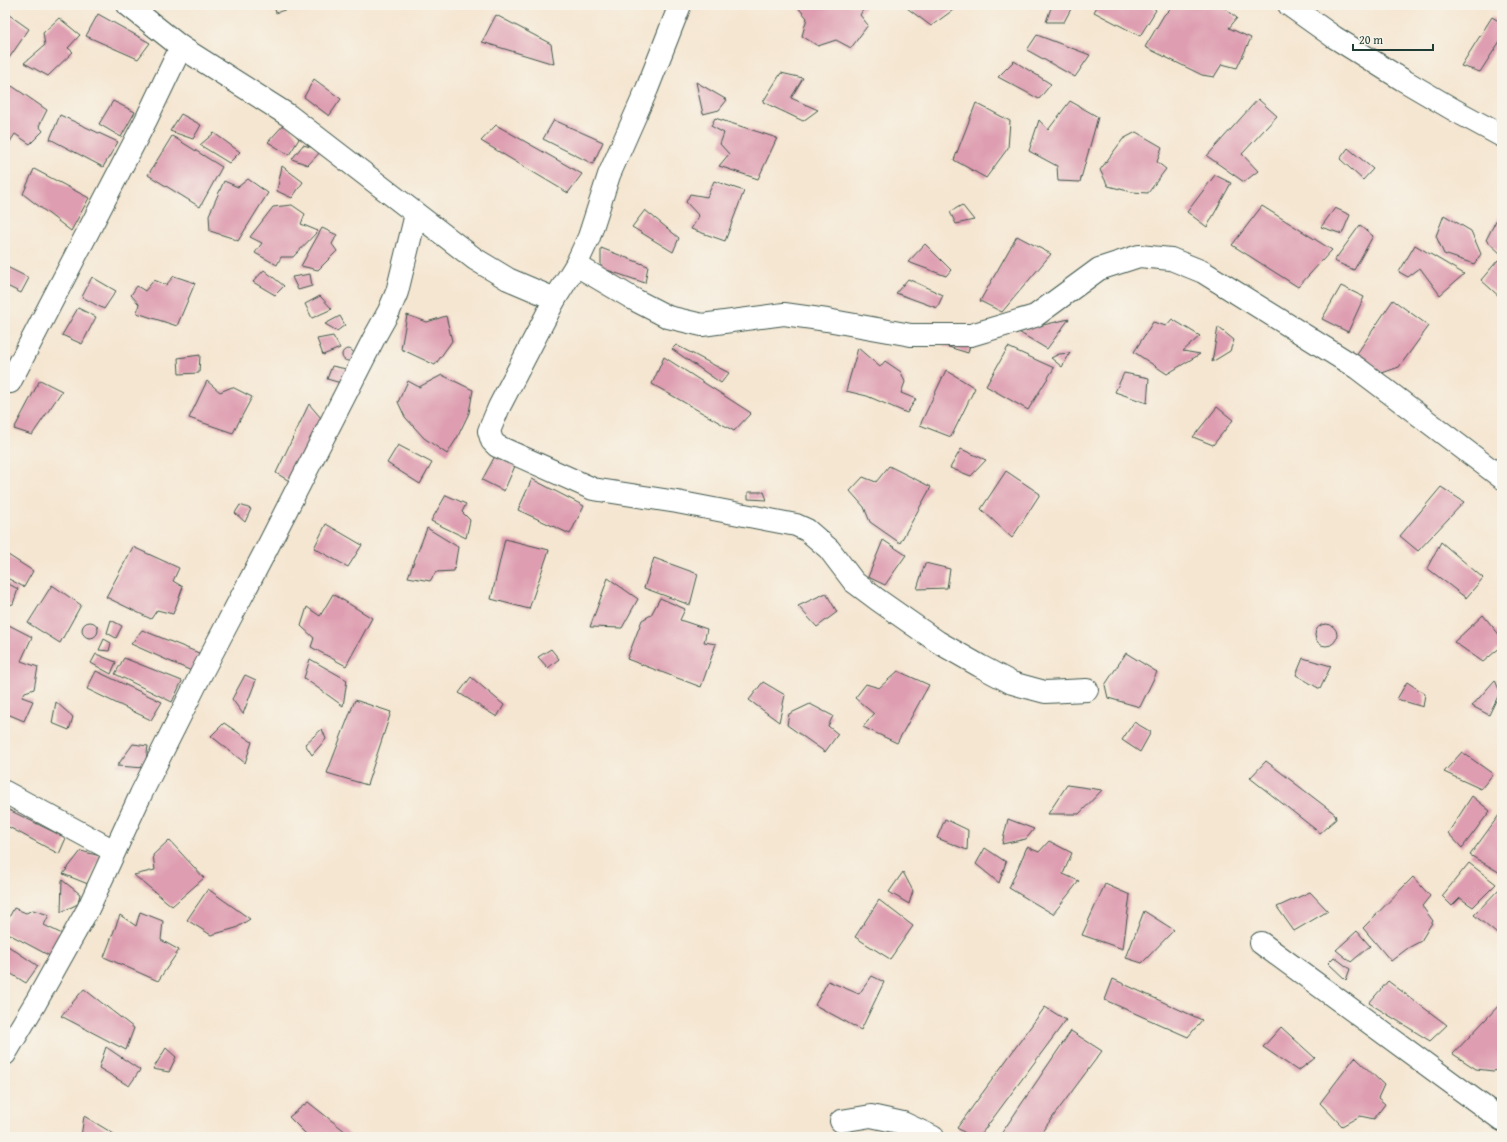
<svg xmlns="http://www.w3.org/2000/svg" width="1507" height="1142" font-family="'Gentium Book Plus',serif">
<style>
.building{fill:#de9db1}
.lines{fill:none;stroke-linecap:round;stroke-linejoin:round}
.minor-casing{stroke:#3f564c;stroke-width:24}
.minor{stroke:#fff;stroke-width:22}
</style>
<rect width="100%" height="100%" fill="#f7f3e8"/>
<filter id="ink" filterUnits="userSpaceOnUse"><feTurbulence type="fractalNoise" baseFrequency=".025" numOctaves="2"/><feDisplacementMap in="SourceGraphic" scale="8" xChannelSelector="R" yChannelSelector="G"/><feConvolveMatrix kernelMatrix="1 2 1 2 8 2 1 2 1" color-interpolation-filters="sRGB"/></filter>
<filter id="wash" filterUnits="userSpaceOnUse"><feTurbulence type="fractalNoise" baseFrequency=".012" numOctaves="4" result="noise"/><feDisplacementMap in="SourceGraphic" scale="16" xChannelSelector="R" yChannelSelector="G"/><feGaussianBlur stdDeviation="0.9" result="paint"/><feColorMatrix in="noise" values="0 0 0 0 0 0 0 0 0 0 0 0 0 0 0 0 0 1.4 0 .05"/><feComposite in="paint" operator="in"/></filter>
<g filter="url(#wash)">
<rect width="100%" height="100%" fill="#f5e6d1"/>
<g id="blocks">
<g class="building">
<polygon points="274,5 292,5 292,7 276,13"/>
<polygon points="796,5 866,5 860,15 868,25 851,48 836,40 818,46 802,36 807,18"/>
<polygon points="909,5 960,5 931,26 907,8"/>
<polygon points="1052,5 1073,5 1064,22 1046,22"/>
<polygon points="1098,5 1150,5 1156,10 1140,36 1094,12"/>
<polygon points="1174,5 1221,5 1237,18 1229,28 1251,38 1237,68 1222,64 1214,77 1202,75 1145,47 1164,15"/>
<polygon points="5,12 29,29 5,64"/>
<polygon points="98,14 150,43 138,59 86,36"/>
<polygon points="496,15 551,44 554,64 482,42"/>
<polygon points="1492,17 1502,23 1502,38 1480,72 1461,66"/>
<polygon points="59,18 80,35 68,48 73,52 48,76 24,63 45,45 43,33"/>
<polygon points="1037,35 1090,55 1075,77 1027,50"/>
<polygon points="1014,61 1051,84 1039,99 998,77"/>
<polygon points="781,73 803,78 791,98 818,110 803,121 763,102"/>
<polygon points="314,79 341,99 329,116 304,97"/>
<polygon points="696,82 727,100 719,110 703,114"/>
<polygon points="12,86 47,110 39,126 43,131 30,144 15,134 9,143 5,140 5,98"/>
<polygon points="1258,99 1277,116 1242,154 1258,171 1244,182 1207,156"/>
<polygon points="113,101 135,112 121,137 99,124"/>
<polygon points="1070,101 1098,117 1080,182 1058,181 1057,166 1029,151 1039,120 1048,130"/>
<polygon points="976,103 1010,121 1008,148 986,178 954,160"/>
<polygon points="181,114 201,125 193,139 170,131"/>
<polygon points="60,115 118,142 103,167 50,139"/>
<polygon points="715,118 777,138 758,179 719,166 729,154 720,144 724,133 711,126"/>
<polygon points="554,120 603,142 593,164 543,139"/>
<polygon points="286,122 299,139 289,155 268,142"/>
<polygon points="496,125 582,174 568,193 481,141"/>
<polygon points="1136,132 1162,147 1157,162 1166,169 1148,193 1132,192 1108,186 1100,170 1123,139"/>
<polygon points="214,133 240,152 229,163 200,145"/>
<polygon points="172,136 222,167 200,207 148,175"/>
<polygon points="303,145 322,150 308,165 292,159"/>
<polygon points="1348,148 1373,169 1363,180 1340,159"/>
<polygon points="282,166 303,182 292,198 277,191"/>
<polygon points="34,169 89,198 71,231 23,194"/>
<polygon points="1215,175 1231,183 1207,227 1187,212"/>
<polygon points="248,179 268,193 238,241 232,238 210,231 209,215 224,181 238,187"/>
<polygon points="714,181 744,191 725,241 691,229 699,216 686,202 690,194 707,197"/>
<polygon points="1502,186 1502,200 1498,199"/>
<polygon points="292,205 305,214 301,224 318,231 293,257 281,257 277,265 255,253 262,243 250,237 273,207"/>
<polygon points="962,205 974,220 956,224 950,212"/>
<polygon points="1262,206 1332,250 1298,287 1232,245"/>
<polygon points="1335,208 1350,215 1342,234 1321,227"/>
<polygon points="1502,209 1502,255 1486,240"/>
<polygon points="645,210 679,238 673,252 632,227"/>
<polygon points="1444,215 1471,231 1481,254 1474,264 1444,254 1436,236"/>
<polygon points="1360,225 1373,236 1354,270 1334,261"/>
<polygon points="322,228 337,235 332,244 337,251 318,270 301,266"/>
<polygon points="1017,236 1051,254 1002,312 980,301"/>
<polygon points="925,244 951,270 946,276 908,262"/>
<polygon points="1415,245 1464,274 1440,295 1420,268 1408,277 1399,272"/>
<polygon points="601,248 648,266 645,283 601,268"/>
<polygon points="1498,260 1502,263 1502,299 1481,280"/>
<polygon points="5,266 29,278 21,293 5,285"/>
<polygon points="264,270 284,286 275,295 253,282"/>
<polygon points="310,274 312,286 298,290 292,277"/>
<polygon points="174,276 195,283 177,326 137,313 139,304 131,295 137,286 145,291 154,280 166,285"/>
<polygon points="92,277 116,291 104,309 82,297"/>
<polygon points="908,279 943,295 937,308 896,293"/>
<polygon points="1341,286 1364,297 1348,332 1322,319"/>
<polygon points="320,296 332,309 312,318 305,304"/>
<polygon points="1393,300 1429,326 1399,367 1382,373 1356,355"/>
<polygon points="78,308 96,317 82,344 62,335"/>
<polygon points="407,315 427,322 446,316 452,341 435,365 401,349"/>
<polygon points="340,316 345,325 337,331 325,324"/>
<polygon points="1069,319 1047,349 1017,331"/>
<polygon points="1172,319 1200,336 1183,351 1200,354 1167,374 1134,352 1153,322 1166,326"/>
<polygon points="1218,327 1234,340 1230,351 1212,362"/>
<polygon points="333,336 340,348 323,355 317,339"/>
<polygon points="676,345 729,373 721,383 672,349"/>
<polygon points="942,345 970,345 968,353"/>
<polygon points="1008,347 1054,368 1028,410 986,386"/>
<polygon points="858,348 880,367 885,361 901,372 905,382 901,393 916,399 907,413 867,396 846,391"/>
<circle cx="348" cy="355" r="6"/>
<polygon points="1070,353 1062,367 1051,358 1059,354"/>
<polygon points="200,355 199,373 179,374 178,358"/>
<polygon points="664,357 751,413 734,431 652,384"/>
<polygon points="332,366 351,370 341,383 327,379"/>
<polygon points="946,370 975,388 951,437 920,425"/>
<polygon points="1124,373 1149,378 1147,403 1115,392"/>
<polygon points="442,375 473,390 469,413 457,438 447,454 424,438 405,417 398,402 408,381 419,387"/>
<polygon points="40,380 62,391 32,435 14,429"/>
<polygon points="207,381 220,392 232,387 252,397 233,433 189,418"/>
<polygon points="309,404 321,418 291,482 276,473"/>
<polygon points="1217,407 1233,420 1213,445 1193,437"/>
<polygon points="398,445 432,463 420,484 387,463"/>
<polygon points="961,449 986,460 971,476 950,468"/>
<polygon points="495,456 515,466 504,491 482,480"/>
<polygon points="889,466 931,487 900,543 870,522 864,507 850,491 863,477 876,482"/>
<polygon points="1006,471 1040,494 1012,538 981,509"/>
<polygon points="532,479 584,506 570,534 518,510"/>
<polygon points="1441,487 1464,502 1418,551 1400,536"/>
<polygon points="748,492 764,492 767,500 748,499"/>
<polygon points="446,495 466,504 462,512 470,520 466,538 431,521"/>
<polygon points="240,505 251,509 245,522 235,513"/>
<polygon points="326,524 362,545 348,567 314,548"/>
<polygon points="427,528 458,547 454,571 436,572 430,581 408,577"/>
<polygon points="505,539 549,550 529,609 491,599"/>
<polygon points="883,540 906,555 885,585 868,577"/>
<polygon points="1441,542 1483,578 1466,598 1427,568"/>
<polygon points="133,547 179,568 173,581 183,587 173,614 157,610 151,619 106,597"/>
<polygon points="5,553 33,571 24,587 5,577"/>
<polygon points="654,558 698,574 690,605 644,588"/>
<polygon points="925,563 950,569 947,588 917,589"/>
<polygon points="608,578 638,599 622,628 590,627"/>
<polygon points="5,582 18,589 13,604 5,606"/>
<polygon points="52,585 81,605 60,643 28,623"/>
<polygon points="826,593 837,612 817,627 798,606"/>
<polygon points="333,594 372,618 346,666 311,647 314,638 301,626 307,607 320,616"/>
<polygon points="660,598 685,609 680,620 707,629 704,642 716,644 701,687 627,659 642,620 651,615"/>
<polygon points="1483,615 1502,638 1502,646 1483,662 1454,642"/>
<polygon points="111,620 122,626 116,638 107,633"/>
<circle cx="90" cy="630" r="8"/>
<polygon points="5,623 32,637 21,661 38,667 34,689 25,692 22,697 33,701 24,721 5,713"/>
<circle cx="1326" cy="635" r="11"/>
<polygon points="142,630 199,653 196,673 131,644"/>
<polygon points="104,639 111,643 109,651 99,650"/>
<polygon points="551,649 559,659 548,668 538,657"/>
<polygon points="1126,653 1157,672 1140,707 1108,698 1105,685"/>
<polygon points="96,654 116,662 111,674 91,663"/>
<polygon points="124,658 182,681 172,702 115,674"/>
<polygon points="1303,658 1331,666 1320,689 1296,675"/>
<polygon points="310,659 347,680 343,706 304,678"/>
<polygon points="96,671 162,702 151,720 87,689"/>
<polygon points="898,671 929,685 897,743 863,727 874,714 855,698 866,684 879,688"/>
<polygon points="245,675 256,680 243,714 232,699"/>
<polygon points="471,677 504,705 497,717 459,693"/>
<polygon points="1495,680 1500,692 1489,715 1472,706"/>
<polygon points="763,682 785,695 779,722 749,700"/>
<polygon points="1407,682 1425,694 1423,707 1397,699"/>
<polygon points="355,700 391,712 367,785 327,773"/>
<polygon points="56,702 73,717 69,730 52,723"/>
<polygon points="810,704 833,716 828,726 838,734 825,752 787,725 789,714"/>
<polygon points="1134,722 1151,732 1140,752 1122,740"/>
<polygon points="224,723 252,742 245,763 211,736"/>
<polygon points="322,729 326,739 312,755 305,744"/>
<polygon points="133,744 148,746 145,768 117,766"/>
<polygon points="1462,752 1493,774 1481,789 1444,772"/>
<polygon points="1266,761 1335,814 1336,819 1320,833 1250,778"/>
<polygon points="1067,785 1102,790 1079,814 1048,814"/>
<polygon points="1472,796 1490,811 1462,848 1448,833"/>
<polygon points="5,808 66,838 59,854 5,825"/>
<polygon points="1502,811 1502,874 1470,855"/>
<polygon points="945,819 968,830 967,850 937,838"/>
<polygon points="1008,819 1034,829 1026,839 1002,844"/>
<polygon points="169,840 204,878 172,906 134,875 155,870 153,855"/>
<polygon points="1049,841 1072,853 1063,874 1079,881 1053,914 1009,888 1027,847 1039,852"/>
<polygon points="985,848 1006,862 999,883 976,864"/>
<polygon points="81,851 100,856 88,884 63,874"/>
<polygon points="1469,863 1496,884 1473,907 1460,898 1452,906 1442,896"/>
<polygon points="903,872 913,891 909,904 889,892"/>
<polygon points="1413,877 1430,896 1422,906 1433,921 1421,941 1408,948 1391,961 1363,928"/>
<polygon points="62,880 80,894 78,904 61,912"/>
<polygon points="1105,884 1130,895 1123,949 1082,935"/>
<polygon points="1502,886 1502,915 1500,917 1502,919 1502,938 1474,915"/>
<polygon points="208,889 250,919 236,928 211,935 187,920"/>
<polygon points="1310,892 1328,911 1294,931 1277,907"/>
<polygon points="879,900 913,926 890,959 855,937"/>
<polygon points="14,908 26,913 33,910 49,915 44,925 64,935 50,956 5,932 5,925"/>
<polygon points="1144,911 1174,930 1142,963 1126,958"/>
<polygon points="140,912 163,921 161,940 179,950 158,981 104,957 120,915 136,926"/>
<polygon points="1357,931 1370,946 1351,962 1336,950"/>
<polygon points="5,944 38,966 26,983 5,970"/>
<polygon points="1334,957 1350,969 1346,980 1328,963"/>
<polygon points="872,976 884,982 861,1030 815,1005 828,981 859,994"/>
<polygon points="1113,979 1202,1020 1188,1037 1105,1000"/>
<polygon points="1388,981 1447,1025 1430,1041 1369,1003"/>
<polygon points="84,989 134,1028 126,1050 61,1016"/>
<polygon points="1502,1002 1502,1069 1493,1071 1476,1069 1453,1054"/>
<polygon points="1045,1007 1066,1020 979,1137 972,1137 957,1128"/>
<polygon points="1281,1027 1315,1058 1298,1071 1263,1047"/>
<polygon points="1071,1031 1102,1051 1038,1137 999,1137"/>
<polygon points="106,1047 140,1070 129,1086 99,1068"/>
<polygon points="166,1048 176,1057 169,1072 153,1069"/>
<polygon points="1355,1057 1384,1085 1378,1098 1385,1104 1374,1119 1360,1116 1342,1126 1320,1103"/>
<polygon points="308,1102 351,1136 350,1137 309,1137 289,1117"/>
<polygon points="84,1116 119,1137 81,1137"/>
</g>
</g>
</g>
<g filter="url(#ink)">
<use href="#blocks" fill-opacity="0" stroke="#3f564c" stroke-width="1"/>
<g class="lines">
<g class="minor-casing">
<g id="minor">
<polyline points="128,5 181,47 288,115 475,259 508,279 555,299 576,265 589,237 609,175 647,89 680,5"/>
<polyline points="1289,5 1334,37 1403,80 1456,111 1502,136"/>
<polyline points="576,265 637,301 668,317 702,325 784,314 827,320 911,335 971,335 1035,316 1099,269 1139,256 1171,259 1203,272 1357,368 1502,478"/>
<polyline points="555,299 499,407 489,431 492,441 497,446 593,489 677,502 796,525 807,530 829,549 854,582 878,600 938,642 980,666 1012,683 1045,692 1087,690"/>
<polyline points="5,379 10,382 146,120 181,47"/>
<polyline points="5,792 114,851"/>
<polyline points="1261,943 1502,1120"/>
<polyline points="5,1054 36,1002 88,909 141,794 201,674 267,548 374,338 389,311 397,292 416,214"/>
<polyline points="841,1121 871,1116 903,1123 933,1137"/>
</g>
</g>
<use href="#minor" class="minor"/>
</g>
</g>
<rect width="1507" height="1142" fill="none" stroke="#f7f3e8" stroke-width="20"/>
<path d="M1353 44v6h80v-6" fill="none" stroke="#1f3d34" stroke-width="2"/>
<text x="1359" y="44" font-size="12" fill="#1f3d34" stroke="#f7f3e8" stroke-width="3" paint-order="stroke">20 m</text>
</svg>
